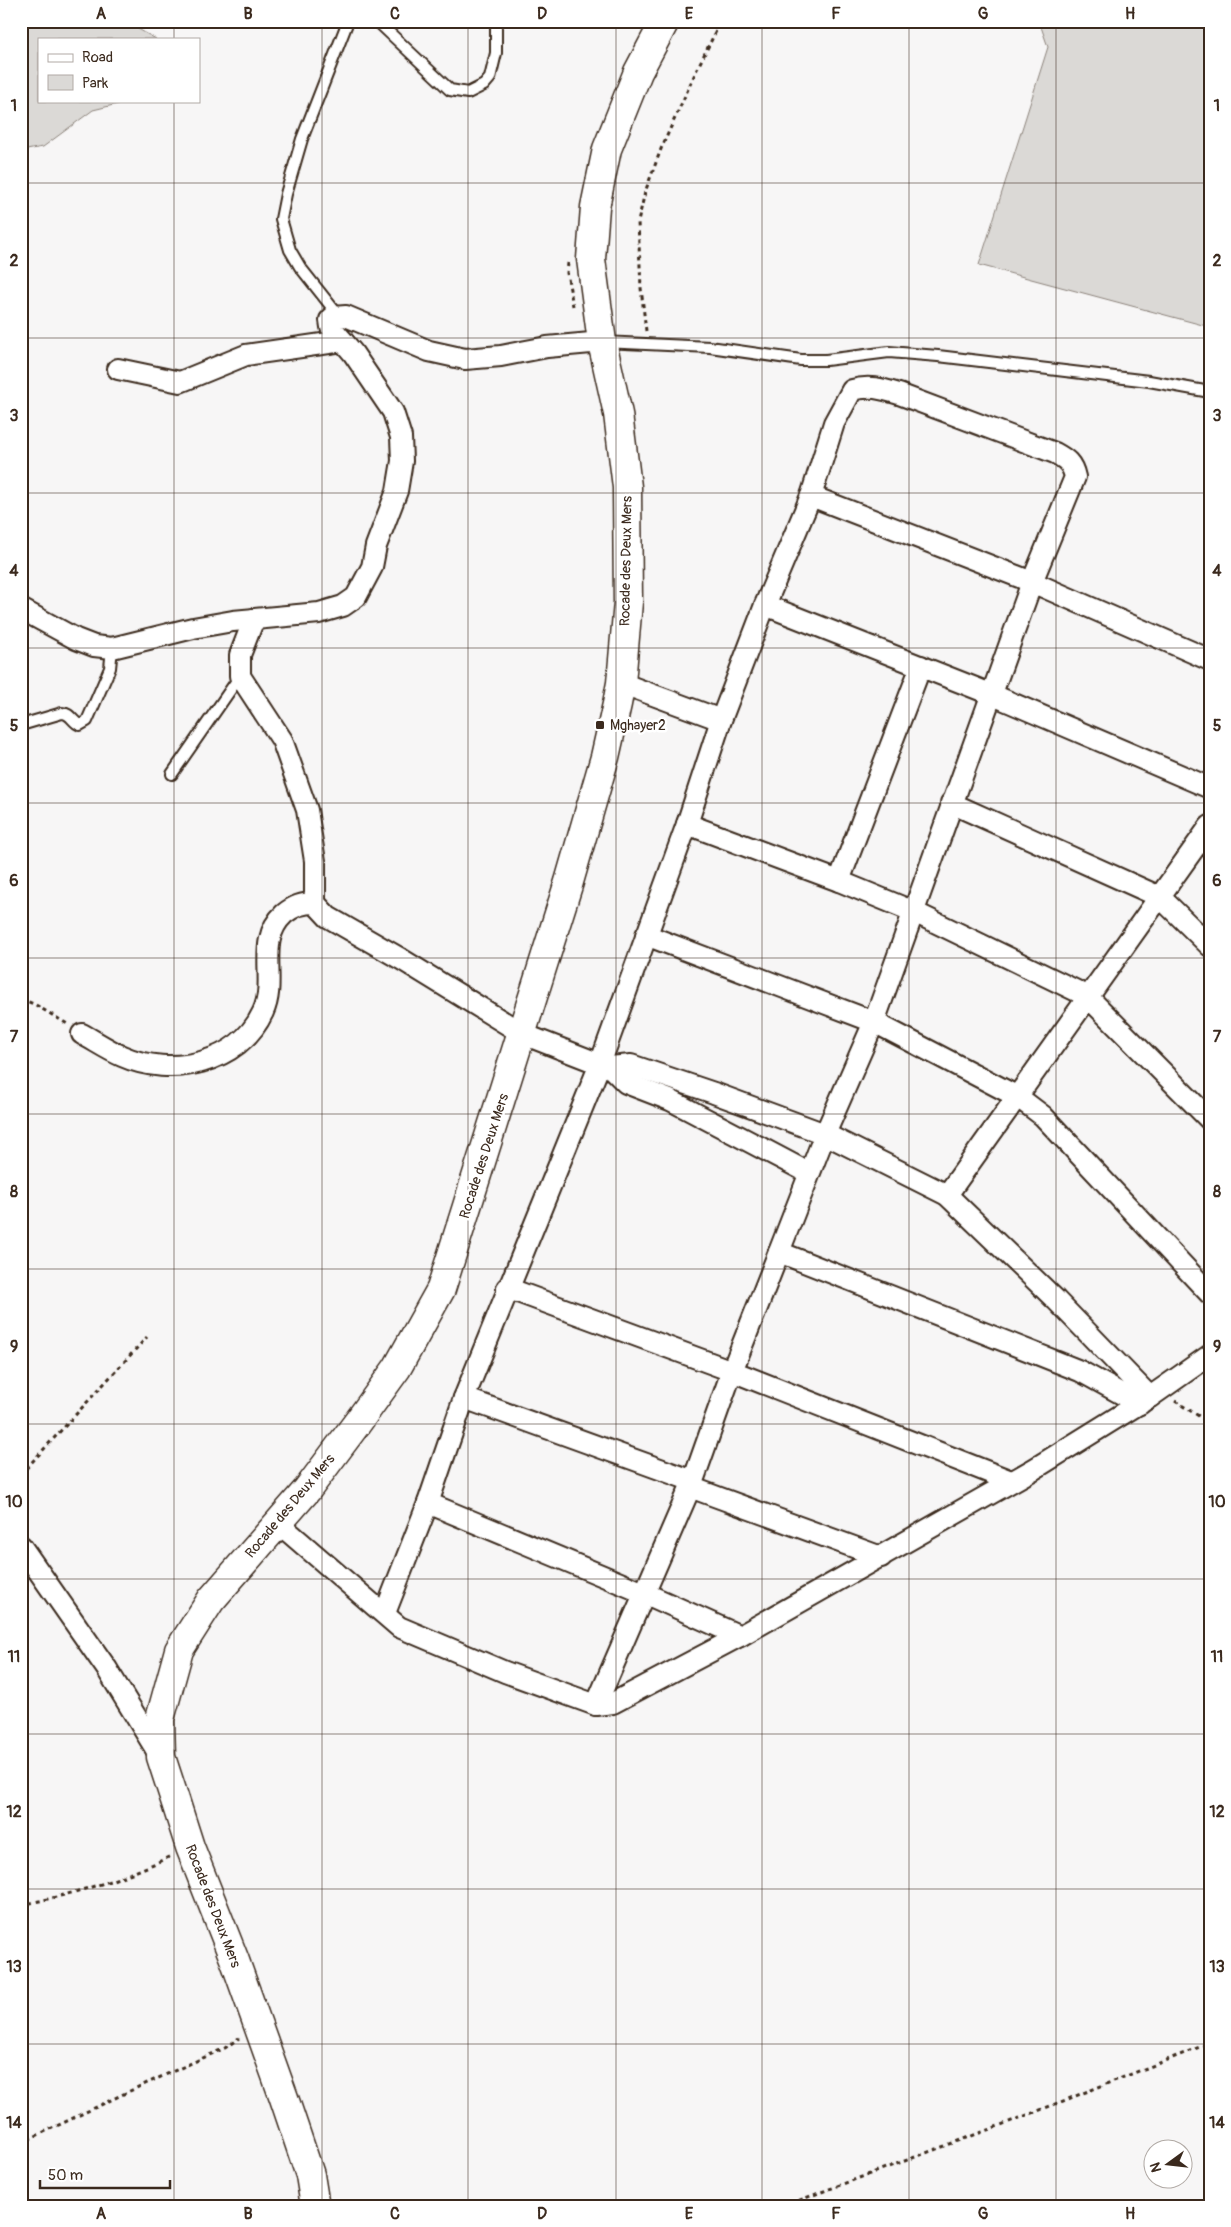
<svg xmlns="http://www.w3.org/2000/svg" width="1231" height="2227" font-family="Pangolin,sans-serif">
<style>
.green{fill:#dbd9d6;stroke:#8b827a}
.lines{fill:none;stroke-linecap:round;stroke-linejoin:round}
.lane-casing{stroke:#3b2a1e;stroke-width:14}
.street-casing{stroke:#3b2a1e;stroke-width:24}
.highway-casing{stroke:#3b2a1e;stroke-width:31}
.path{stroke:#3b2a1e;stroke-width:3;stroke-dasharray:4 4;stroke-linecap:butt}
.lane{stroke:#fff;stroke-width:10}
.street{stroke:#fff;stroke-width:20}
.highway{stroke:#fff;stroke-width:28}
.grid{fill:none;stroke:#3b2a1e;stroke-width:1;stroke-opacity:0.55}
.poi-dot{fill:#3b2a1e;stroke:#fff;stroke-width:2}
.labels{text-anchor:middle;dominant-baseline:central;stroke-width:5;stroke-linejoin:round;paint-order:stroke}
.street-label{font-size:14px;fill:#3b2a1e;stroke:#fff}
.poi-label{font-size:14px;fill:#3b2a1e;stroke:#fff;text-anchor:start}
.neatline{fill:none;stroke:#3b2a1e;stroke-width:2}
.grid-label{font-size:16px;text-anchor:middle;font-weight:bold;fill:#3b2a1e}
</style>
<rect width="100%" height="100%" fill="#f7f6f6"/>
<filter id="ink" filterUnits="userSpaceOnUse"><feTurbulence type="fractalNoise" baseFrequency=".02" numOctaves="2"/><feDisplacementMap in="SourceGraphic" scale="10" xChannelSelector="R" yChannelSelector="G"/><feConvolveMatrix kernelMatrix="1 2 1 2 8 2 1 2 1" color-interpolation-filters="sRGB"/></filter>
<g filter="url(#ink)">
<g class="green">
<polygon points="21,21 124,21 156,39 39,39 39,101 130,101 93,110 43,147 21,151"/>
<polygon points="1039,21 1210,21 1210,327 979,265 1048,47"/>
</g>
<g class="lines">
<g class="lane-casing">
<g id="lane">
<polyline points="377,21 450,90 468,93 484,85 490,78 496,53 496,21"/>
<polyline points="338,315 300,267 290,250 281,219 286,194 302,139 348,21"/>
<polyline points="603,342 710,347 801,360 826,360 889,352 938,356 1149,381 1210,392"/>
<path d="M21 725 62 713C71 713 72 722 80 725L87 721 110 668 112 648"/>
<polyline points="172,774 240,676"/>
</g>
</g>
<g class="street-casing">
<g id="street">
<polyline points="118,369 180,382 246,355 343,341"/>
<polyline points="811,496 1032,582 1210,660"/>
<polyline points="765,605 993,695 1210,788"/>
<polyline points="21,609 76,639 94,646 112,648 193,628 233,621 319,613 343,606 356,597 372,567 376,546 397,491 402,461 401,437 393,412 353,353 331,327 330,320 333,317 346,316 429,351 465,359 501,356 547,347 602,342"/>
<polyline points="254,619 240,655 240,676 282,740 307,810 315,861 315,903 328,917 401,959 523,1034 600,1064 610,1067 631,1065 714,1093 825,1134 947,1195 1056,1300 1150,1397 1034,1469 740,1636 613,1703 596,1705 505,1672 399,1627 277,1522"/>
<polyline points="621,683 721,720"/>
<polyline points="951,803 1160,897 1210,946"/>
<polyline points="687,824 839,881 912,911 1087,996 1210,1120"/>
<polyline points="839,881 921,666"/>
<polyline points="646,935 874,1022 1018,1097 1043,1116 1210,1294"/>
<path d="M82 1034C95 1041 108 1050 122 1056 171 1078 239 1064 263 1012 278 980 255 941 284 914 294 906 302 903 315 903"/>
<polyline points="610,1067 626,1083 670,1100 809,1173"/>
<polyline points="947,1195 1210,826"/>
<polyline points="507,1288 732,1371 1011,1481"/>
<polyline points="1150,1397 1210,1355"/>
<polyline points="464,1398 693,1481"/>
<polyline points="690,1487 881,1557"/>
<polyline points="428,1503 644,1593 740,1636"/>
<polyline points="21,1546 107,1669 160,1756"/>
<path d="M385 1613 428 1503 464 1398 600 1064 687 824 721 720 765 605 811 496 834 423 852 390C869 385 882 389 899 394L1055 453C1066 459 1072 463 1075 477L1032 582 874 1022 825 1134 779 1252 1080 1371 1140 1404"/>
<polyline points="596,1705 693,1481 732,1371 779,1252"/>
</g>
</g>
<g class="highway-casing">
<polyline id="highway" points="315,2206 310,2175 284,2098 235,1961 190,1847 174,1797 161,1757 160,1719 179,1650 211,1600 307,1490 358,1422 397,1368 441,1289 569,882 605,757 617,704 621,683 628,602 627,487 618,414 602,342 591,259 595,207 607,149 638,72 665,21"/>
</g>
<g class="path">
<polyline points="568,263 567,273 573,306"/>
<polyline points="646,331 641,288 638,222 645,192 661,149 698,67 721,21"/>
<polyline points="21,999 34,1004 69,1025"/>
<polyline points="1175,1401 1210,1423"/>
<polyline points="21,1474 147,1337"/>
<path d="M21 1905C74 1894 123 1879 171 1856"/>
<polyline points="21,2143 134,2089 225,2048 239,2038"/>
<polyline points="337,2206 345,2206"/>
<polyline points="784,2206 1025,2116 1210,2043"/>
</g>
<use href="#lane" class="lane"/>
<use href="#street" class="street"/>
<use href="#highway" class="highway"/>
</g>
</g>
<path class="grid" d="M174 21V39M322 21V2206M468 21V2206M616 21V2206M762 21V2206M909 21V2206M1056 21V2206M174 101V2206M21 183H1210M21 338H1210M21 493H1210M21 648H1210M21 803H1210M21 958H1210M21 1114H1210M21 1269H1210M21 1424H1210M21 1579H1210M21 1734H1210M21 1889H1210M21 2044H1210"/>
<rect class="poi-dot" x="595" y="720" width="10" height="10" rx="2.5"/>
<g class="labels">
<g class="street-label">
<text transform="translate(626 561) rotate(-89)">Rocade des Deux Mers</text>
<text transform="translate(484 1156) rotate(-72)">Rocade des Deux Mers</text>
<text transform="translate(290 1506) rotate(-50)">Rocade des Deux Mers</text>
<text transform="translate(213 1906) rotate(69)">Rocade des Deux Mers</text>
</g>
<g class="poi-label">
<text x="610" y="725">Mghayer2</text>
</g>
</g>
<rect width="1231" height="2227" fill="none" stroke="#fff" stroke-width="55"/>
<rect x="38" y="38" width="162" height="65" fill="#ffffff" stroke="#b1aaa5"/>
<rect x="48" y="54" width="25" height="8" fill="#ffffff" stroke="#b1aaa5"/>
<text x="82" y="62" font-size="15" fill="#3b2a1e">Road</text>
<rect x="48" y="75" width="25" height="15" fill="#dbd9d6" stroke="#b1aaa5"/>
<text x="82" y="88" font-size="15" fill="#3b2a1e">Park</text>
<g transform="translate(1168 2164) rotate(255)"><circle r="24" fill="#ffffff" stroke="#b1aaa5"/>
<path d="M0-4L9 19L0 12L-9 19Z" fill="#3b2a1e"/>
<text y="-8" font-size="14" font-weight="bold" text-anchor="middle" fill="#3b2a1e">N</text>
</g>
<path d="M40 2180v8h130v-8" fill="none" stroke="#3b2a1e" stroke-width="2.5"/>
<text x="48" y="2180" font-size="15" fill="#3b2a1e" stroke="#ffffff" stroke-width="4" paint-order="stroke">50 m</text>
<rect x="28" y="28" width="1176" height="2172" class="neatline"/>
<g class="grid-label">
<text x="101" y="19">A</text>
<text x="248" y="19">B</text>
<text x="395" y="19">C</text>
<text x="542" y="19">D</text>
<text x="689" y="19">E</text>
<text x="836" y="19">F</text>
<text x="983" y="19">G</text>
<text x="1130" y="19">H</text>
<text x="14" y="111">1</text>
<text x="1217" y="111">1</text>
<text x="14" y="266">2</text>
<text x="1217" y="266">2</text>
<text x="14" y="421">3</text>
<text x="1217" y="421">3</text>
<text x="14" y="576">4</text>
<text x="1217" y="576">4</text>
<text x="14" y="731">5</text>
<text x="1217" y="731">5</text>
<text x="14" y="886">6</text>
<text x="1217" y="886">6</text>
<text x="14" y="1042">7</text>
<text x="1217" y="1042">7</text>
<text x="14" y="1197">8</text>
<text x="1217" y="1197">8</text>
<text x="14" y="1352">9</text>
<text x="1217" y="1352">9</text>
<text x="14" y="1507">10</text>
<text x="1217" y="1507">10</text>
<text x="14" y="1662">11</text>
<text x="1217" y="1662">11</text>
<text x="14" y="1817">12</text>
<text x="1217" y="1817">12</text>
<text x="14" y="1972">13</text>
<text x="1217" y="1972">13</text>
<text x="14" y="2128">14</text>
<text x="1217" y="2128">14</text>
<text x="101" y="2219">A</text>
<text x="248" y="2219">B</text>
<text x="395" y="2219">C</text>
<text x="542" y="2219">D</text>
<text x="689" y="2219">E</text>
<text x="836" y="2219">F</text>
<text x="983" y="2219">G</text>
<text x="1130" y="2219">H</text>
</g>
</svg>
